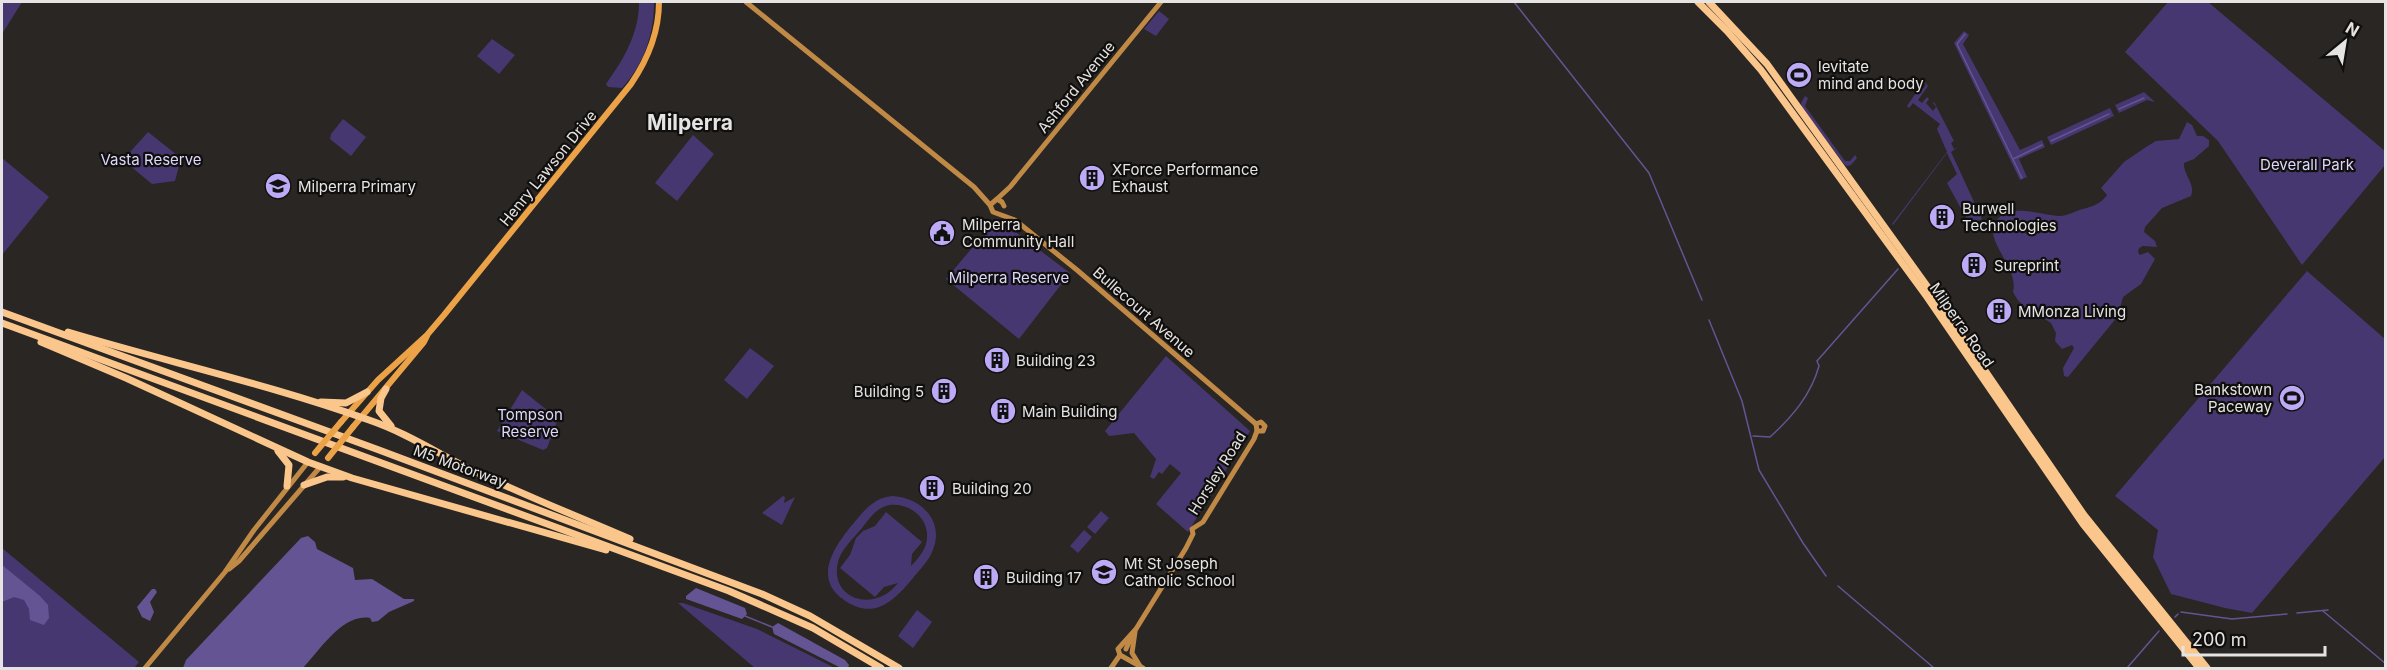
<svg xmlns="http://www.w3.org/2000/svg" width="2387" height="670" font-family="Inter,sans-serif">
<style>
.green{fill:#473770;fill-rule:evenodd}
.water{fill:#655493}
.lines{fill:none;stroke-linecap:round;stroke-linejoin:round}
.stream{stroke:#655493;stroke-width:1.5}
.secondary{stroke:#c08945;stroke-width:5}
.primary{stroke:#eca348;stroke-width:6}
.highway{stroke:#fac68b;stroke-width:7}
.primary-bridge{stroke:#eca348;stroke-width:6}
.labels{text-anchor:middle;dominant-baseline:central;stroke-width:4.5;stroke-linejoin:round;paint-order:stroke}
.poi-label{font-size:15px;fill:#e6e4e2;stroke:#100f0e;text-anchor:start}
.street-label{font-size:15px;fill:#e6e4e2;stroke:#100f0e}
.park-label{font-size:15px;fill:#ded7fc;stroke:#100f0e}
.district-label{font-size:21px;font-weight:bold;fill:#e6e4e2;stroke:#100f0e}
</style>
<rect width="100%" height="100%" fill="#292623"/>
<g class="green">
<polygon points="2,2 22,2 2,34"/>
<path d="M639 2H654C654 34 644 64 622 88L608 87 606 84C624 59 639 33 639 2Z"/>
<polygon points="2168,2 2208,2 2385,151 2385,165 2302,265 2218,141 2125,52"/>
<polygon points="1159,11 1169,19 1156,36 1144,29"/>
<polygon points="1964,31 1969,35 1963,44 2020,150 2042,140 2045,147 2019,159 2027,177 2020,180 1954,43"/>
<polygon points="492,39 515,55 499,74 477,56"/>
<polygon points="1923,80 1928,86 1918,100 1922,103 1927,97 1929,99 1926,103 1933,111 1936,107 1933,103 1934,102 1954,141 1951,143 1954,149 1958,147 1951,152 1982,219 1970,225 1947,183 1957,174 1947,153 1893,225 1892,224 1947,152 1937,129 1940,124 1913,103 1909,108 1907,106 1918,90 1921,91 1926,85 1922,82"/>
<polygon points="2144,92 2155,102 2147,100 2119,113 2115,105"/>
<polygon points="1805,96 1808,98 1805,106 1845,161 1850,161 1855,155 1857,158 1851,165 1847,166 1844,164 1802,107 1801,103"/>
<polygon points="2110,108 2114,116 2051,145 2047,137"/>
<polygon points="343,119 366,137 351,156 330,139 331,134"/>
<path d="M2187 122 2192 125 2197 136H2203L2209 140V146L2194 159 2184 163C2183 175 2196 184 2191 196L2162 208 2145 227 2144 232 2155 241 2157 247 2143 246 2139 248 2138 252 2140 255 2148 252 2155 259 2141 284 2123 297 2118 316 2068 377 2064 376 2063 368 2074 348 2072 345 2062 349 2055 341 2056 333 2051 323C2034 311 2024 313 2013 292 2020 265 1975 235 2001 216 2018 204 2043 216 2061 216 2070 215 2075 211 2083 209 2093 206 2101 204 2107 195L2101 188 2124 162 2146 147 2156 141 2179 139Z"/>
<polygon points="148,132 181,158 175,181 152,184 123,160"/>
<polygon points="693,135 714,154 677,201 655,183"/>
<polygon points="2,158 49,197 2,255"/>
<polygon points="997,218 1070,273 1019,339 946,279"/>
<polygon points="2307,271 2385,339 2385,457 2252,613 2225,608 2171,594 2153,557 2158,530 2115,496"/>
<polygon points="750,348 774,366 747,399 724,380"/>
<polygon points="1166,356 1250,431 1188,532 1156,504 1181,473 1170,464 1162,474 1159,472 1154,479 1150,477 1156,459 1134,433 1109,436 1105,431"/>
<polygon points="522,390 558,419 547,448 543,450 497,431"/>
<polygon points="783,496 785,497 784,503 795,497 782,525 762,513"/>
<path d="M892 496C921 497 946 522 932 552 928 562 919 570 913 578 894 601 874 621 844 600 812 578 835 546 852 525 864 511 873 498 892 496ZM889 505C913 502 934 523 925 547 922 554 916 561 911 566L912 554 922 542 886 512 875 526 863 531 856 538 850 555 840 568 875 597 884 587 898 583C874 614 829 599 838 562 841 549 854 538 862 528 870 518 876 508 889 505Z"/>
<polygon points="1101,511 1109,518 1095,534 1087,527"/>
<polygon points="1084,530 1092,537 1078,553 1070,546"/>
<polygon points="2,548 139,662 134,668 2,668"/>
<polygon points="678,603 683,603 757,629 835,668 755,668"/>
<polygon points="917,610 932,622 913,648 898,636"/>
</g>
<g class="water">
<path d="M308 536 315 542 317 549 353 568 355 580 372 579 404 599H414V601L389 612 378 621 372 622 370 618C343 613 320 650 303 668H183L186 660 301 538Z"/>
<polygon points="2,565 40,596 48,605 49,618 44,625 30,620 29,609 24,600 14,597 2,602"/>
<polygon points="696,588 745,608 747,614 742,619 686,599 686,596"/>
<polygon points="152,589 155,589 157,592 150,602 154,612 150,621 142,617 137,607"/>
<polygon points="778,623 845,660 849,665 848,668 841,668 774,634 772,627"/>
</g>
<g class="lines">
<g class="stream">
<polyline points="1514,2 1649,173 1702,300"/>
<polyline points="1965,34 1957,44 2022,178"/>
<polyline points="2119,109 2144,98"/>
<polyline points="2051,141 2109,114"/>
<polyline points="2013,159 2042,145"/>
<polyline points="1709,320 1742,401 1759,470 1803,543 1826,576"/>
<path d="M1753 436 1770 437C1792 417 1811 395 1819 366L1817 361 1898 269"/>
<polyline points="1838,586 1934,668"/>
<polyline points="2323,611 2386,664"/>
<polyline points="2181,612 2232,619 2287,614"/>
<polyline points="2297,613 2328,610"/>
<polyline points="745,616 772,627"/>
<polyline points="2175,617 2178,614"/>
<polyline points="2127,668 2159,631"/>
</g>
<g class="secondary">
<polyline points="746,2 974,187 990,205"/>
<polyline points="997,199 1010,187 1161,2"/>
<polyline points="1004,206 1002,202 997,199 990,205 993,212 1015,220 1077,270 1256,424"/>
<polyline points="1256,424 1261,422 1265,426 1263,431 1257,431"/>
<polyline points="229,569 239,561 321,466"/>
<polyline points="1135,632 1132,653 1140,666"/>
<polyline points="1126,649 1131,638"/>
<polyline points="1120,655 1118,649 1136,629 1186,548 1193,534 1192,529 1203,522 1254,439 1257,431 1256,424"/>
<polyline points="1120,655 1143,668"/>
<polyline points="145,668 225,572 254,530 308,462"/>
<polyline points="1111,668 1120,655"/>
</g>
<g class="primary">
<path d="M341 422 378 380 427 335 444 315 631 84C648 59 659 33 659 2"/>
<polyline points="353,427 424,342 427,336"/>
</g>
<g class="highway">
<polyline points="1698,2 1727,31 1761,70 1927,297 2083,524 2199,668"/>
<polyline points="1709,2 1767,64 1927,286 2084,515 2207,668"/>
<polyline points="2,312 379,450 762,594 810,616 899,668"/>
<polyline points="2,323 729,591 813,628 881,668"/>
<path d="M68 332C168 362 271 385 369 420 407 433 440 455 476 472 526 496 579 517 630 539"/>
<polyline points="41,342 126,378 308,462 352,478 606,550"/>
<polyline points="386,389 381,398 379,411 391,426"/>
<polyline points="321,402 346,403 367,392"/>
<polyline points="278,451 289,465 287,486"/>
<polyline points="304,485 327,477 343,477"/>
</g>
<g class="primary-bridge">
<polyline points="315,453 341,422"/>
<polyline points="328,458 353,427"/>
</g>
</g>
<defs>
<g id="stadium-disc" transform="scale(1.35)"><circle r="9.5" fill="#bcaaf6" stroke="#100f0e"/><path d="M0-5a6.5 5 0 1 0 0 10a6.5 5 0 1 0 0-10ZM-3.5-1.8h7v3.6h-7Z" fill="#111"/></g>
<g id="building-disc" transform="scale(1.35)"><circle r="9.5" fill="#bcaaf6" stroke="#100f0e"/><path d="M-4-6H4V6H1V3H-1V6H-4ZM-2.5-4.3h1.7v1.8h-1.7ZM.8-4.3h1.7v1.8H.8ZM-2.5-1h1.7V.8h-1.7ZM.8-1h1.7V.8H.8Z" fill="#111"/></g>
<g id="school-disc" transform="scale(1.35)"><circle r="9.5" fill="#bcaaf6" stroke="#100f0e"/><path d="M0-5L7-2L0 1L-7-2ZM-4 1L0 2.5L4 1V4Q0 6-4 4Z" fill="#111"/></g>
<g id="civic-disc" transform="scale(1.35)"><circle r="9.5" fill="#bcaaf6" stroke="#100f0e"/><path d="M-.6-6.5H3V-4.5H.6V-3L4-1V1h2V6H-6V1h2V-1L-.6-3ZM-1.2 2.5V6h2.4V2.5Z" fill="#111"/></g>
</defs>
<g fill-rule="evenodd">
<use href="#stadium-disc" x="1799" y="75"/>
<use href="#building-disc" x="1092" y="178"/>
<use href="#school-disc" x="278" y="186"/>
<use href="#building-disc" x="1942" y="217"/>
<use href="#civic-disc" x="942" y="233"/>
<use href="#building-disc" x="1974" y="265"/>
<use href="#building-disc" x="1999" y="311"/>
<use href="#building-disc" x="997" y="360"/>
<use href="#building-disc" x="944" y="391"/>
<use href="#stadium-disc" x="2292" y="398"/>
<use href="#building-disc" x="1003" y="411"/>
<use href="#building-disc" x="932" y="488"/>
<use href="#school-disc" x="1104" y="572"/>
<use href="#building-disc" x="986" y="577"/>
</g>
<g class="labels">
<g class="poi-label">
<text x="1818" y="66">levitate<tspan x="1818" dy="17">mind and body</tspan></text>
<text x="1112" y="169">XForce Performance<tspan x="1112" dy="17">Exhaust</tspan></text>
<text x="298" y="186">Milperra Primary</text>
<text x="1962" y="208">Burwell<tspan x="1962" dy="17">Technologies</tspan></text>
<text x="962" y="224">Milperra<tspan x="962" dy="17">Community Hall</tspan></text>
<text x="1994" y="265">Sureprint</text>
<text x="2018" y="311">MMonza Living</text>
<text x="1016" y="360">Building 23</text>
<text x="2272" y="389" text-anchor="end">Bankstown<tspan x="2272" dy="17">Paceway</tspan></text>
<text x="924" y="391" text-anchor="end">Building 5</text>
<text x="1022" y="411">Main Building</text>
<text x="952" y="488">Building 20</text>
<text x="1124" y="563">Mt St Joseph<tspan x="1124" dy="17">Catholic School</tspan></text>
<text x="1006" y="577">Building 17</text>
</g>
<g class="street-label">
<text transform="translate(1076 87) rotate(-51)">Ashford Avenue</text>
<text transform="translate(548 168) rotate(-51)">Henry Lawson Drive</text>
<text transform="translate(1144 312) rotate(41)">Bullecourt Avenue</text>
<text transform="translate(1962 325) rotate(55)">Milperra Road</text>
<text transform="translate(460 466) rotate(20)">M5 Motorway</text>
<text transform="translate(1217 473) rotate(-58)">Horsley Road</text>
</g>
<g class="park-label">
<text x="151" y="159">Vasta Reserve</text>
<text x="2307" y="164">Deverall Park</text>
<text x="1009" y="277">Milperra Reserve</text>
<text x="530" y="414">Tompson<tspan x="530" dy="17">Reserve</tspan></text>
</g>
<g class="district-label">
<text x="690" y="122">Milperra</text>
</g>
</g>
<rect width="2387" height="670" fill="none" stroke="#e6e4e2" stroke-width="6"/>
<g transform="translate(2345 42) rotate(30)" stroke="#100f0e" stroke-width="4.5" paint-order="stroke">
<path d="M0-4.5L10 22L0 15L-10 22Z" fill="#e6e4e2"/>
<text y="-9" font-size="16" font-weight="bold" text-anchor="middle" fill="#e6e4e2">N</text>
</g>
<path d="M2183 646v9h142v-9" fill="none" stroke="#e6e4e2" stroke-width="3"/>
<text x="2192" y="646" font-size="18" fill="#e6e4e2" stroke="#100f0e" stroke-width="4.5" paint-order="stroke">200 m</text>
</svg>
